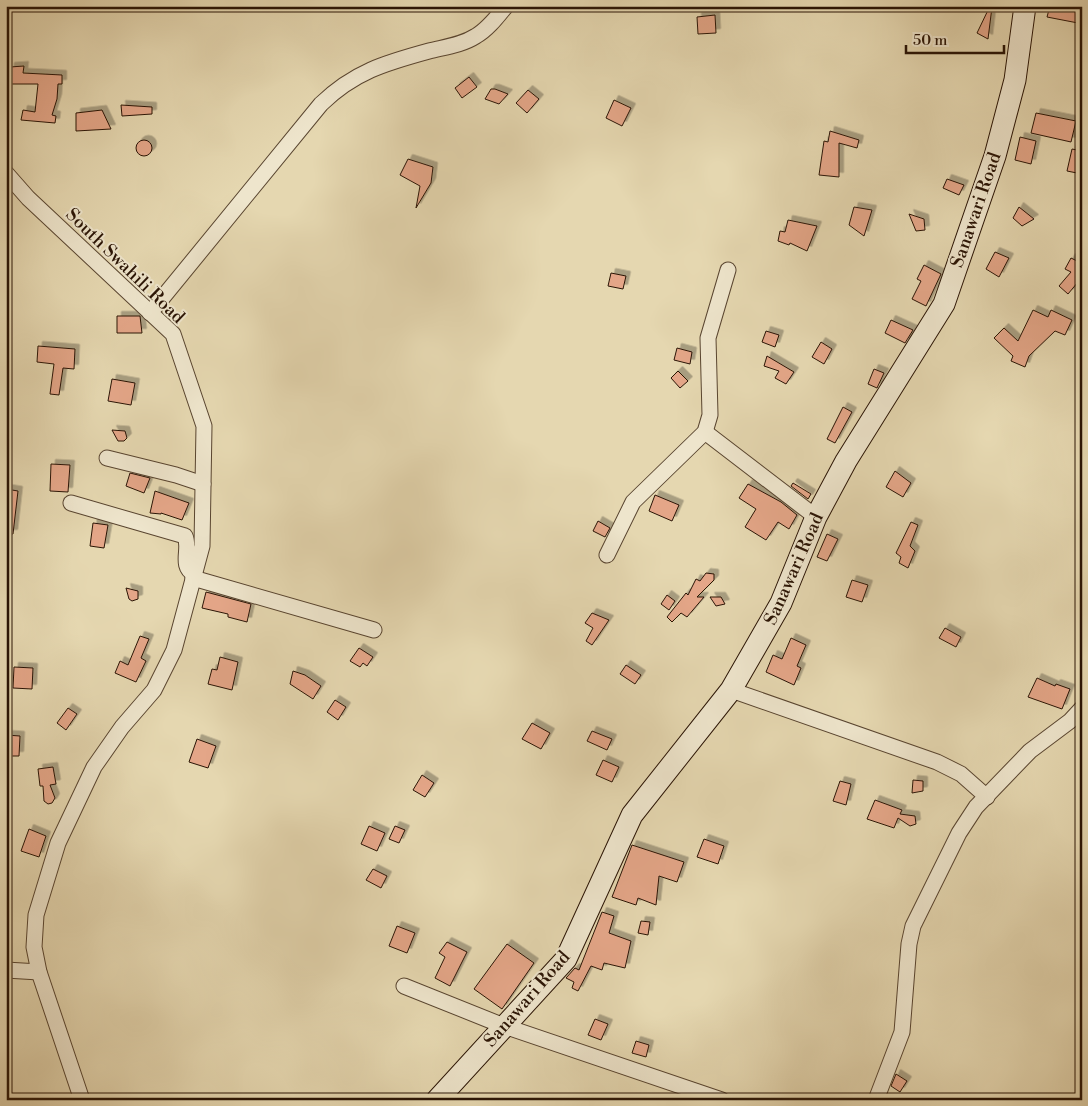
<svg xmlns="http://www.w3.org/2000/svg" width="1088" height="1106" font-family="'Libre Bodoni',serif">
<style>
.building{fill:#e4a688;stroke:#2a1405;filter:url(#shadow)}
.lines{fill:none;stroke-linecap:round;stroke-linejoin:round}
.street-casing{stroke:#594530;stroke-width:17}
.secondary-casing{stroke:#2a1405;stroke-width:23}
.street{stroke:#eee5cc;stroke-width:15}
.secondary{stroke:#eee5cc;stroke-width:21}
.labels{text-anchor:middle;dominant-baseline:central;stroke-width:4;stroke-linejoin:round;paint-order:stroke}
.street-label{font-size:18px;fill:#2a1405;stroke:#eee5cc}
</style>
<defs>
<filter id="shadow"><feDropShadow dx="4.5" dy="-4.5" stdDeviation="0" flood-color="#0004"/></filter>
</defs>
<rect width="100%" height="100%" fill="#e5d7b0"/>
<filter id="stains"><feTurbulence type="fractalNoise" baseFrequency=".004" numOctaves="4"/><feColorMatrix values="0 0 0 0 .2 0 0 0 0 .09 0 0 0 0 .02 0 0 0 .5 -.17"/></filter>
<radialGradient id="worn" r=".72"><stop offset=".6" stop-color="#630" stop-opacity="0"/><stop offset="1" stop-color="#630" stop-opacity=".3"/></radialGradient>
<g class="building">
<polygon points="990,6 992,7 988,39 977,33"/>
<polygon points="1050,6 1082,6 1078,23 1047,17"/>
<polygon points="715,15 716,33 698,34 697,17"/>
<polygon points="24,66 23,73 62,75 62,84 58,84 57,99 52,115 56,116 55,123 21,120 23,110 35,112 38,84 9,84 10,67"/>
<polygon points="469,77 477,87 462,98 455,88"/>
<polygon points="491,89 495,89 508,94 499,104 485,99"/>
<polygon points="528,90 539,99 527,113 516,103"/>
<polygon points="614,100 631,108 622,126 606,118"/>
<polygon points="121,105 152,107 152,114 122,116"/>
<polygon points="102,110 111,129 76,131 76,113"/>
<polygon points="1036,113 1076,121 1071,142 1031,133"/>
<polygon points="830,131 859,140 857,148 839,143 839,177 819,175 824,141 828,142"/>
<polygon points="1020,137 1036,141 1031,164 1015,160"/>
<circle cx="144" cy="148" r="8"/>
<polygon points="1072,149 1082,151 1082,174 1067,171"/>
<polygon points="408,159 433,167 431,183 416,208 420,186 400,175"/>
<polygon points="947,179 964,185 959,195 943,188"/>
<polygon points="854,207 872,210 864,236 849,225"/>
<polygon points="1019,207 1034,219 1022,226 1013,218"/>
<polygon points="909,214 924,219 925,230 916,231"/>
<polygon points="788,220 817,226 807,251 790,243 789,245 778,241 780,231 785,232"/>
<polygon points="995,252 1009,258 999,277 986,269"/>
<polygon points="1071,258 1079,262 1082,259 1082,277 1079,276 1078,282 1068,294 1059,286 1071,272 1065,269"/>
<polygon points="924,265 941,274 926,306 912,299 921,281 917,279"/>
<polygon points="611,273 626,276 623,289 608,286"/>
<polygon points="1033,310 1048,317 1051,310 1072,320 1065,335 1055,331 1029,356 1025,367 1011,361 1013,356 994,338 1004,328 1018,341"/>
<polygon points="117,316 140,316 142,333 117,333"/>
<polygon points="891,320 913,330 905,343 885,333"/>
<polygon points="766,331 779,335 775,347 762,342"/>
<polygon points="821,342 832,349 824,364 812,357"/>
<polygon points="38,346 75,349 74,369 63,368 59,395 50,394 54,364 37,362"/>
<polygon points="677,348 692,352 690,364 674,360"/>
<polygon points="767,356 794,372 786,384 775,378 779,371 764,366"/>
<polygon points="874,369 884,373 877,388 868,384"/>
<polygon points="678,371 688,381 680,388 671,378"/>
<polygon points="112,379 135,383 131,405 108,401"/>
<polygon points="843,407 852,412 835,443 827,439"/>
<polygon points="112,430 125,431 127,438 124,441 118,441"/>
<polygon points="51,464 70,465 68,492 50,491"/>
<polygon points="895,471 911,483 903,497 886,487"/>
<polygon points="130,473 150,478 144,493 126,486"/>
<polygon points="793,483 811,494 808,499 791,486"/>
<polygon points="748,484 781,502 797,515 789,529 778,522 766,540 745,527 756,509 739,498"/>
<polygon points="6,489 18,491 13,534 6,534"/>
<polygon points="155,491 189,503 182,520 161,513 161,514 150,513"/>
<polygon points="655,495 679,505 672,521 649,511"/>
<polygon points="598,521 610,528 605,537 593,531"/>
<polygon points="911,522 918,525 910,546 915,551 908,568 899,563 901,557 896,553"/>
<polygon points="93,523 108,525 104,548 90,546"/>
<polygon points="827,534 838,539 827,561 817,557"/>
<polygon points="706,573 714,574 714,580 697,597 704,597 687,617 681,613 672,622 667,617 686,593 688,595 696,579 700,581"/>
<polygon points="852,580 868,585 862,602 846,597"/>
<polygon points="126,588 138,591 138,599 132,601 129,599"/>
<polygon points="206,592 251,604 247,622 228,617 228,614 202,608"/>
<polygon points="667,595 675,601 669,610 661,604"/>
<polygon points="710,597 721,597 725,604 716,606"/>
<polygon points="592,613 609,620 592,645 586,641 593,628 585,623"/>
<polygon points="945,628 961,637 956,647 939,638"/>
<polygon points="140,636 149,639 141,658 146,661 136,682 115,673 120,661 128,665"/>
<polygon points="791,638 806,645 797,666 801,668 794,685 766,672 773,655 782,659"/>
<polygon points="359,648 373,657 367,666 363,663 360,667 350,661"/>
<polygon points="220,657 238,662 232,690 208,684 212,669 217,670"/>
<polygon points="626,665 641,675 635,684 620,674"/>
<polygon points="14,667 33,668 32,689 13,688"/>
<polygon points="293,671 305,675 321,686 313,699 290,684"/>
<polygon points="1037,678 1055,686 1056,684 1070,689 1062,709 1028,697"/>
<polygon points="335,700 346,707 338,720 327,712"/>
<polygon points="68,708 77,714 66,730 57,723"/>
<polygon points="532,723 550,733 541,749 522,739"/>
<polygon points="592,731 612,739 607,750 587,741"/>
<polygon points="6,735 20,736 19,756 6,756"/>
<polygon points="197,739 216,746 208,768 189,762"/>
<polygon points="603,760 619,767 612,782 596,775"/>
<polygon points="53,767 56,784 50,785 55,798 52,803 48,804 44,801 43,786 40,786 38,769"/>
<polygon points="422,775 434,783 425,797 413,790"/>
<polygon points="913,780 923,781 923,791 912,793"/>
<polygon points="840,781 851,784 846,805 833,801"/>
<polygon points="875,800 902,810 900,814 915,816 916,824 910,826 898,818 894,828 867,819"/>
<polygon points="369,826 385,833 377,851 361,844"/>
<polygon points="395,826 405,830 399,843 389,839"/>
<polygon points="29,829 46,836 39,857 21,851"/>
<polygon points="704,839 724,846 718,864 697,857"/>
<polygon points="632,845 684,862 677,882 659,876 656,905 638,898 636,905 612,897"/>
<polygon points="373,869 387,876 381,888 366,880"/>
<polygon points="602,912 614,916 609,933 631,941 625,968 604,963 602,970 591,966 578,991 572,988 574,982 566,978 575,968 579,970"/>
<polygon points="641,921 650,922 648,935 638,933"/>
<polygon points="397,926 415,933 407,953 389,946"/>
<polygon points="447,942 467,952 450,986 435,978 445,957 439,953"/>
<polygon points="507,944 534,963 502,1009 474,989"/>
<polygon points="595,1019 608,1024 601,1040 588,1035"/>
<polygon points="636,1041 649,1045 646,1057 632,1053"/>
<polygon points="896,1074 907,1081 900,1092 891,1086"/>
</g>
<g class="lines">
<g class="street-casing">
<g id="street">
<polyline points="6,173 28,198 173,334 204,426 202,546 174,650 154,690 122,727 94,767 58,843 36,915 34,947 39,972 82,1100"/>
<path d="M150 313 321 104C354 72 385 63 429 51 445 47 462 45 476 36 488 29 497 17 506 6"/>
<polyline points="705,432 816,517"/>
<polyline points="107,458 176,475 203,484"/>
<path d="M71 503 185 536C191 549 179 566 194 574"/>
<polyline points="607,555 633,502 705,432 710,415 708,338 728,270"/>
<polyline points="193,578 374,630"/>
<polyline points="731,690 937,762 961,774 987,797"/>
<polyline points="6,970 39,972"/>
<polyline points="404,986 504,1026 722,1100"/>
<polyline points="876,1100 902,1032 909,944 913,926 959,833 976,807 1030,751 1070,721 1082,708"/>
</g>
</g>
<g class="secondary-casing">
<polyline id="secondary" points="437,1100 566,959 632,815 731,690 781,603 816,517 846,461 944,304 995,156 1015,80 1025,6"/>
</g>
<use href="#street" class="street"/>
<use href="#secondary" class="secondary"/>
</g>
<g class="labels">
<g class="street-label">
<text transform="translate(976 210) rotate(-71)">Sanawari Road</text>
<text transform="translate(125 266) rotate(44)">South Swahili Road</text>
<text transform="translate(794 569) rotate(-66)">Sanawari Road</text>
<text transform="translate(527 999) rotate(-49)">Sanawari Road</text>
</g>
</g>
<rect width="1088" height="1106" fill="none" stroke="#e5d7b0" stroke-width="25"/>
<rect x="8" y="8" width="1073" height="1091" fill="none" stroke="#2a1405" stroke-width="2.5"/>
<rect x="12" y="12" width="1063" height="1081" fill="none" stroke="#2a1405"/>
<path d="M906 45v8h98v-8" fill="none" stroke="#2a1405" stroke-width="2.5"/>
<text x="913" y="45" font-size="15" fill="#2a1405" stroke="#eee5cc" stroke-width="4" paint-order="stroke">50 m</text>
<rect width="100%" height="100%" filter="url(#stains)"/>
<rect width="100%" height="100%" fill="url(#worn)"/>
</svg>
